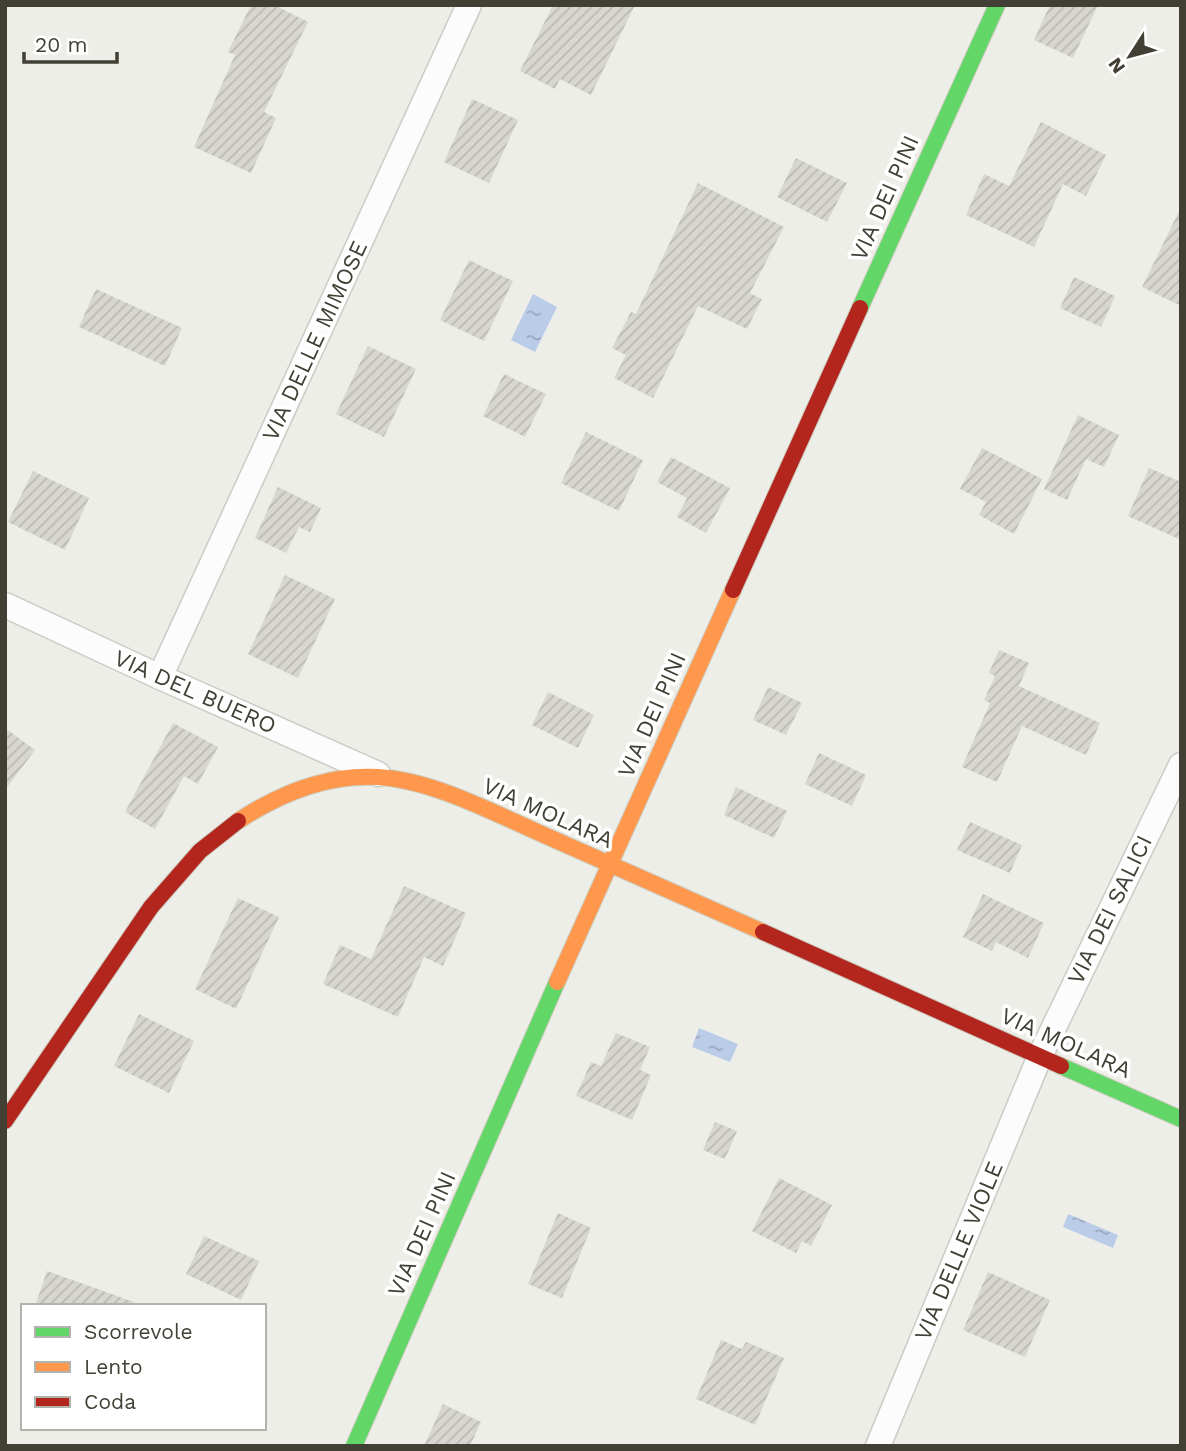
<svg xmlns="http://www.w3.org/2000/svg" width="1186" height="1451" font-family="'Work Sans',sans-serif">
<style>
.water{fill:url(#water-ripples)}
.building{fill:url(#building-hatch)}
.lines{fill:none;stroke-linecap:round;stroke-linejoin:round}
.street-casing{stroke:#cccbc5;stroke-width:27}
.fast-casing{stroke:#ccccbf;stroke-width:18}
.slow-casing{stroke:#ccccbf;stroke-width:18}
.jam-casing{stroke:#ccccbf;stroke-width:18}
.street{stroke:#fcfcfc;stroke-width:24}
.fast{stroke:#63d668;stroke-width:16}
.slow{stroke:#ff974d;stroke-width:16}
.jam{stroke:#b3261e;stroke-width:16}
.labels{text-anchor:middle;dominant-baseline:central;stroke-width:7;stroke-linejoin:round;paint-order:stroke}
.street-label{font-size:23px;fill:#424035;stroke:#fff}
</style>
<defs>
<pattern id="water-ripples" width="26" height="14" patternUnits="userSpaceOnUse" patternTransform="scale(1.75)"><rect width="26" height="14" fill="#bbcce9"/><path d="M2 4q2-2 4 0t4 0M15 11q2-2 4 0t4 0" fill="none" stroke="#9aa7be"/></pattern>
<pattern id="building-hatch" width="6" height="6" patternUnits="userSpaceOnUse" patternTransform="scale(1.75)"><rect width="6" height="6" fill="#d7d6d0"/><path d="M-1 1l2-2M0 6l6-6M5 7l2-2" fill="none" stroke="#bab9b3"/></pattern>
</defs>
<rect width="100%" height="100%" fill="#eeeee8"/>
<g class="water">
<polygon points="533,294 557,307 535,352 511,340"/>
<polygon points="699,1028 738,1044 730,1062 692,1047"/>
<polygon points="1068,1214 1118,1235 1113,1248 1063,1227"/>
</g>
<g class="building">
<polygon points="251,5 274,5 308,22 264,112 276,118 251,173 194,147 235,55 228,52"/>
<polygon points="553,5 635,5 591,95 560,79 555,89 520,71"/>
<polygon points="1050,5 1098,5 1073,58 1034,40"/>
<polygon points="472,99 518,120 489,183 444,162"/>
<polygon points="1041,122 1106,155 1086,196 1063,184 1034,247 966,215 984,174 1009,186"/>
<polygon points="796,158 847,183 827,222 777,197"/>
<polygon points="698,183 784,227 750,293 762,299 747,329 698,306 653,398 614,378 626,355 612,348 631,312 636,314"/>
<polygon points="1181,207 1181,306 1142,287"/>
<polygon points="469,260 513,281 484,341 440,320"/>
<polygon points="1074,277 1115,296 1101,327 1060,308"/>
<polygon points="96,289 182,328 165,366 79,327"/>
<polygon points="368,346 416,369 384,437 336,414"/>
<polygon points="504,374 546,394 525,437 483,416"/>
<polygon points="1078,415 1119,435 1104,467 1086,459 1067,500 1044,489"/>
<polygon points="586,432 643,460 619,511 561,483"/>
<polygon points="982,448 1042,479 1014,534 979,515 986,502 960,489"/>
<polygon points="671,457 730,488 706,533 677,517 687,498 657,482"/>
<polygon points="1149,468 1181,482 1181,540 1128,516"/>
<polygon points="33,471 89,498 65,550 8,522"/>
<polygon points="278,487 321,508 310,532 299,527 286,553 255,538"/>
<polygon points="285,575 335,599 298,678 248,654"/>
<polygon points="999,650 1029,663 1019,686 1100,723 1086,755 1022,726 997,782 962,767 990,703 984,700 995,676 989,673"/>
<polygon points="768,687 802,703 786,735 753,720"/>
<polygon points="548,692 594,715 578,748 532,725"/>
<polygon points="173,723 218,747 198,784 184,776 155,829 125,812"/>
<polygon points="5,728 35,750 5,790"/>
<polygon points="819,753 866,775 852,806 805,784"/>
<polygon points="736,787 787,811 774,838 724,815"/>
<polygon points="970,822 1022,845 1010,873 957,850"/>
<polygon points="404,886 466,913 443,966 424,957 398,1017 323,984 340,945 371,959"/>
<polygon points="983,894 1044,923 1028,958 996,942 992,951 963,937"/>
<polygon points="238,898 279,917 236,1009 195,989"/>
<polygon points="139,1014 194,1041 169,1093 114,1066"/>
<polygon points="616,1033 650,1047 640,1070 651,1075 632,1120 576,1096 591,1062 601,1066"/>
<polygon points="715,1122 737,1131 725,1159 703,1150"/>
<polygon points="779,1178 832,1205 811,1246 802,1241 796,1253 752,1231"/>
<polygon points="558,1213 591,1228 562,1298 528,1284"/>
<polygon points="204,1236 259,1261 241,1300 186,1274"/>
<polygon points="47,1271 134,1302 133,1306 35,1306"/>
<polygon points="988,1272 1050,1300 1025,1357 963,1330"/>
<polygon points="721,1340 742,1349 746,1342 784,1358 755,1425 696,1399"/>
<polygon points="443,1404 481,1422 470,1446 424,1446"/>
</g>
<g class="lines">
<g class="street-casing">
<g id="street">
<polyline points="5,605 160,677 378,774"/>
<polyline points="160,677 469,5"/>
<polyline points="878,1446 1040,1056 1181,765"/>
</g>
</g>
<g class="fast-casing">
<g id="fast">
<polyline points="860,308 997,5"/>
<polyline points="1061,1066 1181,1119"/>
<polyline points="354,1446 557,982"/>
</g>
</g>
<g class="slow-casing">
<g id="slow">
<path d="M238 821C279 794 328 774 378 777 432 780 494 813 544 835 617 867 690 900 763 932"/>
<polyline points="557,982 733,590"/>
</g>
</g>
<g class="jam-casing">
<g id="jam">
<polyline points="733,590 860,308"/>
<polyline points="763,932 1061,1066"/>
<polyline points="5,1121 151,907 200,851 238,821"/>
</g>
</g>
<use href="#street" class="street"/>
<use href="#fast" class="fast"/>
<use href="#slow" class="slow"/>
<use href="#jam" class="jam"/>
</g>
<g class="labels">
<g class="street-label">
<text transform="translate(885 198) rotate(-66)">VIA DEI PINI</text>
<text transform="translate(315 341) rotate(-65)">VIA DELLE MIMOSE</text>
<text transform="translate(195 692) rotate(24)">VIA DEL BUERO</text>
<text transform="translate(652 715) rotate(-66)">VIA DEI PINI</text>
<text transform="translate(548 813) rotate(24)">VIA MOLARA</text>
<text transform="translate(1110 910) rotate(-64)">VIA DEI SALICI</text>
<text transform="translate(1066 1043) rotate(24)">VIA MOLARA</text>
<text transform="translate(422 1234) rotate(-66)">VIA DEI PINI</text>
<text transform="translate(959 1251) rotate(-67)">VIA DELLE VIOLE</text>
</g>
</g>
<rect width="1186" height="1451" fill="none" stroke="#424035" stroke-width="14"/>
<rect x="21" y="1304" width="245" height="126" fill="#ffffff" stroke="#b3b3ae" stroke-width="2"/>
<rect x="35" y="1327" width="35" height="10" fill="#63d668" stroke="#b3b3ae" stroke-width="2"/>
<text x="84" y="1339" font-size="21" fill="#424035">Scorrevole</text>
<rect x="35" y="1362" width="35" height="10" fill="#ff974d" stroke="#b3b3ae" stroke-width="2"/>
<text x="84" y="1374" font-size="21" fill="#424035">Lento</text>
<rect x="35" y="1397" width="35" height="10" fill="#b3261e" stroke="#b3b3ae" stroke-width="2"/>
<text x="84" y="1409" font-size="21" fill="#424035">Coda</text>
<g transform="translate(1130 56) rotate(234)" stroke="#ffffff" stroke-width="5" paint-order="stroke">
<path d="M0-5L12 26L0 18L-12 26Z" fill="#424035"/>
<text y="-10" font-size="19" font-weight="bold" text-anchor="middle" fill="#424035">N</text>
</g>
<path d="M24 52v10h93v-10" fill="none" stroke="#424035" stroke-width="3.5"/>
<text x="35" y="52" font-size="21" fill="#424035" stroke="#ffffff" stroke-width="5" paint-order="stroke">20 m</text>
</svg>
